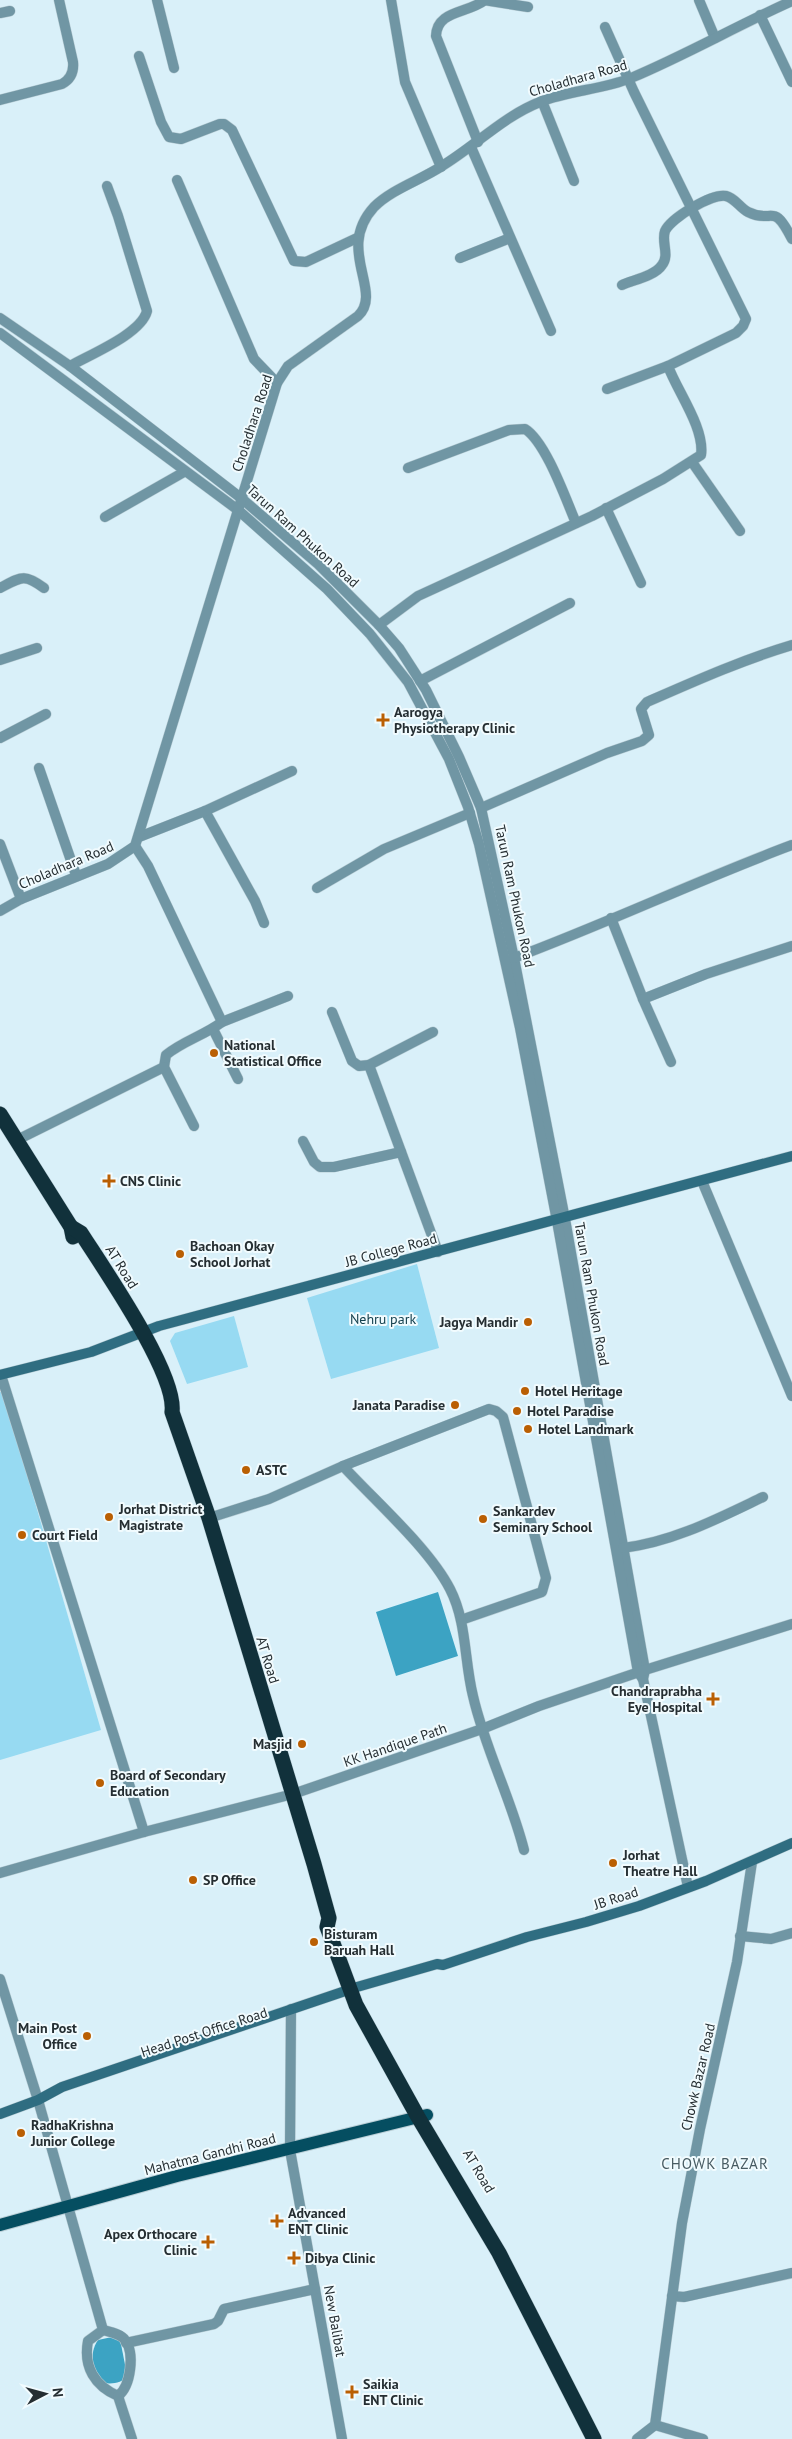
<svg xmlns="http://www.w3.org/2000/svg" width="792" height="2439" font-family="'PT Sans',sans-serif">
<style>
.green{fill:#97daf2}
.water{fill:#3ca3c3}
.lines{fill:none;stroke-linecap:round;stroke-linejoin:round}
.street-casing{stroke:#b9cdd5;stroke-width:11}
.secondary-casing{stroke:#b9cdd5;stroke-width:11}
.primary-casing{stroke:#b9cdd5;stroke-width:14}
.highway-casing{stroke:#b9cdd5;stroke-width:16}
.street{stroke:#7096a4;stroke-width:10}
.secondary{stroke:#2f6d81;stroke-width:10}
.primary{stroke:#054e61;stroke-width:12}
.highway{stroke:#11313b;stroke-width:15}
.poi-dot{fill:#ba5f03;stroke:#f1fbfe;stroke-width:2}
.labels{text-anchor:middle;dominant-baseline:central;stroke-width:4;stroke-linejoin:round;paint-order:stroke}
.street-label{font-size:14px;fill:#252e32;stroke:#f1fbfe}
.poi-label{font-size:14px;font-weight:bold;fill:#252e32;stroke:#f1fbfe;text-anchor:start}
.park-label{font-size:14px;fill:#14414f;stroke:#f1fbfe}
.neighbourhood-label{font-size:15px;letter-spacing:1px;fill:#475b62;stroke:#f1fbfe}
</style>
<rect width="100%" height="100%" fill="#d9f0f9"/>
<g class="green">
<polygon points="417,1264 439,1348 331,1379 307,1298"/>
<polygon points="234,1316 248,1367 187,1384 170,1341 175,1333"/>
<polygon points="0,1392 3,1392 101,1730 0,1760"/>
</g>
<g class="water">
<polygon points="438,1592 458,1656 396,1676 376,1612"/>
<path d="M112 2337 120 2339 127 2375C122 2384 112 2384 103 2383 93 2370 88 2355 98 2340Z"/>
</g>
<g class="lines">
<g class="street-casing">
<g id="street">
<polyline points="157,0 174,68"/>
<polyline points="391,0 405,82 441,167"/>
<polyline points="484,0 528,7"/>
<polyline points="699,0 715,38"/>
<polyline points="0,13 10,11"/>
<polyline points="760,15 792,82"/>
<polyline points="139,56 161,122 169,137 181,139 220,124 224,124 232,130 294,261 306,262 357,238"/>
<path d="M0 100 62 84C71 79 74 72 73 62L59 0"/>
<polyline points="542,101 574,181"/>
<path d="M478 142 436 36C437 10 467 14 485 0"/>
<polyline points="471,147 551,331"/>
<polyline points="177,180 254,359 277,383"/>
<polyline points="460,258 510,238"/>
<path d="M622 285C633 280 655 276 662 265 670 255 661 242 665 231 671 218 712 193 726 196 735 198 740 208 748 212 774 225 772 200 792 239"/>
<polyline points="0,318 70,366 241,498 318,564 379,625 399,648 426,690 459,757 481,808 514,958 565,1219 645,1670 643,1679 688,1887"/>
<polyline points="0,333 238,510 327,589 370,634 408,682 449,759 468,807 479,844 520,1028 557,1221 638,1672 643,1679"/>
<path d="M70 366C91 354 141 334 147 311L118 216 107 186"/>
<polyline points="607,389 668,366"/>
<polyline points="692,462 740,531"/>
<path d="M408 468 509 430 525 429C546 442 566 500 576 523"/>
<polyline points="606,508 641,583"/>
<polyline points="105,517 184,472"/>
<path d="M0 588C21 577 24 573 44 588"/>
<path d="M379 625 418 596 592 516 663 479 701 455C705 428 677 391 668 366L736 333 743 326 746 319 634 92 605 27"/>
<polyline points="0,660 37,648"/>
<polyline points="420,681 570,603"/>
<polyline points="0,738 46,714"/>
<polyline points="39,768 76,875"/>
<path d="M481 808 607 753 642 741 649 735 641 709 647 702C695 681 742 660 792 645"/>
<polyline points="205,811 255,901 264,923"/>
<polyline points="139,837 205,811 292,771"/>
<polyline points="0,844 21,899"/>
<polyline points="135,846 148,866 222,1022"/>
<polyline points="317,888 384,849 470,813"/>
<path d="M0 911 21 899 108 864 135 846 277 383 288 366 358 316C384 291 335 250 374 207 392 189 421 180 442 166 475 146 504 116 540 102 569 90 602 90 631 78 686 55 738 25 792 1"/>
<polyline points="611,918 643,999 706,974 792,946"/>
<path d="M514 958C608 923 698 880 792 845"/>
<polyline points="643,999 671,1062"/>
<polyline points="332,1012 352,1061 359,1066 369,1065 433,1032"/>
<polyline points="213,1029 238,1079"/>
<polyline points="369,1065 438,1252"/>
<path d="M194 1126 164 1067 166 1055C183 1041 205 1035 222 1022L288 996"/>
<polyline points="17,1140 164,1067"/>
<polyline points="303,1141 314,1162 320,1167 334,1167 401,1152"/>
<polyline points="702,1181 792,1396"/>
<polyline points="1,1375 144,1832"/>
<polyline points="343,1466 489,1409 496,1411 503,1417 546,1578 542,1592 461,1620"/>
<path d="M209 1518 269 1499 343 1466C375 1501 429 1548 450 1589 467 1622 464 1660 473 1696 485 1749 511 1798 524 1850"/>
<path d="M623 1548C673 1542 719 1518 763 1497"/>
<polyline points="0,1873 144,1832 293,1794 482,1729 539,1706 645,1670 792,1624"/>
<polyline points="740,1936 771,1939 792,1933"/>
<path d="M0 1979 38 2100 103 2330 88 2341C83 2367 95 2386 118 2396L132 2439"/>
<polyline points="291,2009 290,2150 342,2439"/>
<polyline points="672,2296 684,2297 792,2273"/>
<path d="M103 2330C110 2332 121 2334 125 2340 135 2353 131 2386 118 2396"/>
<polyline points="126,2343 214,2324 218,2321 224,2309 315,2289"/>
<polyline points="655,2425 703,2439"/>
<polyline points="637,2439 655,2425 682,2223 700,2129 737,1962 752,1862"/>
</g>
</g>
<g class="secondary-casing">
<g id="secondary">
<polyline points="0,1375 91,1352 159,1326 792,1156"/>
<polyline points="0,2114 38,2100 62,2087 357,1987 437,1964 443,1965 527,1937 586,1922 639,1906 706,1881 792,1843"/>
</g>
</g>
<g class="primary-casing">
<polyline id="primary" points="0,2225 177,2176 427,2115"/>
</g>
<g class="highway-casing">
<g id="highway">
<polyline points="0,1114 71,1227 73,1237"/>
<path d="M71 1227 81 1233C104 1269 177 1374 172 1412L209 1518 314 1864 329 1918 327 1927 356 2005 418 2117 499 2253 594 2439"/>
</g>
</g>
<use href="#street" class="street"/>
<use href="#secondary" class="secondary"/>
<use href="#primary" class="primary"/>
<use href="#highway" class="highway"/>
</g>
<g class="poi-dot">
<path d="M380.5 712.5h5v5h5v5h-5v5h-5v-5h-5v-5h5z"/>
<circle cx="214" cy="1053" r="5"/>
<path d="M106.5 1173.5h5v5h5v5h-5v5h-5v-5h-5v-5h5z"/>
<circle cx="180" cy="1254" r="5"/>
<circle cx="528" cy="1322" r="5"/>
<circle cx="525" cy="1391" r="5"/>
<circle cx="455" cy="1405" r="5"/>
<circle cx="517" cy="1411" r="5"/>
<circle cx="528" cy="1429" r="5"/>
<circle cx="246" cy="1470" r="5"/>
<circle cx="109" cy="1517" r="5"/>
<circle cx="483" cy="1519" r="5"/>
<circle cx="22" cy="1535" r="5"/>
<path d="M710.5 1691.5h5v5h5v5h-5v5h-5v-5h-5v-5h5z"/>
<circle cx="302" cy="1744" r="5"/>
<circle cx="100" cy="1783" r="5"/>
<circle cx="613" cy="1863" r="5"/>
<circle cx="193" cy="1880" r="5"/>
<circle cx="314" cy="1942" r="5"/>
<circle cx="87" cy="2036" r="5"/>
<circle cx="21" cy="2133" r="5"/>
<path d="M274.5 2213.5h5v5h5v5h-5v5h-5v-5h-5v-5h5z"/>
<path d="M205.5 2234.5h5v5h5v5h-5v5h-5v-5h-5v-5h5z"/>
<path d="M291.5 2250.5h5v5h5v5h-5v5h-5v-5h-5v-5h5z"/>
<path d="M349.5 2384.5h5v5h5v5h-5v5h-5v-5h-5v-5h5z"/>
</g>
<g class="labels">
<g class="street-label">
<text transform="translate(578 78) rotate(-16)">Choladhara Road</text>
<text transform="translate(252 423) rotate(-72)">Choladhara Road</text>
<text transform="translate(303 536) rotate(42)">Tarun Ram Phukon Road</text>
<text transform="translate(66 865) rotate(-23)">Choladhara Road</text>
<text transform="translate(515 896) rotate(78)">Tarun Ram Phukon Road</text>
<text transform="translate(391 1250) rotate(-15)">JB College Road</text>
<text transform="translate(122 1267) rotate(58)">AT Road</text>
<text transform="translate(592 1294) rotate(80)">Tarun Ram Phukon Road</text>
<text transform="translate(268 1660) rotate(73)">AT Road</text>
<text transform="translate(395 1745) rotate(-19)">KK Handique Path</text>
<text transform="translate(616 1898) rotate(-18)">JB Road</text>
<text transform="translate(204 2032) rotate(-18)">Head Post Office Road</text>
<text transform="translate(698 2077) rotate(-77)">Chowk Bazar Road</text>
<text transform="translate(210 2154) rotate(-14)">Mahatma Gandhi Road</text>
<text transform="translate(479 2171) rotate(59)">AT Road</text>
<text transform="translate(335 2321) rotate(80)">New Balibat</text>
</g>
<g class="poi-label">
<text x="394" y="712">Aarogya<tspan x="394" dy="16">Physiotherapy Clinic</tspan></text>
<text x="224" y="1045">National<tspan x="224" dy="16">Statistical Office</tspan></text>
<text x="120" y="1181">CNS Clinic</text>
<text x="190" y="1246">Bachoan Okay<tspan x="190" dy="16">School Jorhat</tspan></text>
<text x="518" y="1322" text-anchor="end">Jagya Mandir</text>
<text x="535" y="1391">Hotel Heritage</text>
<text x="445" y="1405" text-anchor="end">Janata Paradise</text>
<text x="527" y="1411">Hotel Paradise</text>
<text x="538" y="1429">Hotel Landmark</text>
<text x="256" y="1470">ASTC</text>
<text x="119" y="1509">Jorhat District<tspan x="119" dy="16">Magistrate</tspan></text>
<text x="493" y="1511">Sankardev<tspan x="493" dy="16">Seminary School</tspan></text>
<text x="32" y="1535">Court Field</text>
<text x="702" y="1691" text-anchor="end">Chandraprabha<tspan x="702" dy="16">Eye Hospital</tspan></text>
<text x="292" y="1744" text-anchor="end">Masjid</text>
<text x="110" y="1775">Board of Secondary<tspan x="110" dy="16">Education</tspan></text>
<text x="623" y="1855">Jorhat<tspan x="623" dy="16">Theatre Hall</tspan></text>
<text x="203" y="1880">SP Office</text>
<text x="324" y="1934">Bisturam<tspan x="324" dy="16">Baruah Hall</tspan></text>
<text x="77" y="2028" text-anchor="end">Main Post<tspan x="77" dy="16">Office</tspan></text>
<text x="31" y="2125">RadhaKrishna<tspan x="31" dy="16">Junior College</tspan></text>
<text x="288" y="2213">Advanced<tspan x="288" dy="16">ENT Clinic</tspan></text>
<text x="197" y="2234" text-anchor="end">Apex Orthocare<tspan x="197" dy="16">Clinic</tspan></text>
<text x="305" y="2258">Dibya Clinic</text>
<text x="363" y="2384">Saikia<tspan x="363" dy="16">ENT Clinic</tspan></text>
</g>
<g class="park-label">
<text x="383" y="1319">Nehru park</text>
</g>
<g class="neighbourhood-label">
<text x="715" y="2163">CHOWK BAZAR</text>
</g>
</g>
<g transform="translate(45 2394) rotate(84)" stroke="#f1fbfe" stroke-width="4" paint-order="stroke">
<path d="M0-4L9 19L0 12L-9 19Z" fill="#252e32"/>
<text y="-8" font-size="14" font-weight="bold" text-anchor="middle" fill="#252e32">N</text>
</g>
</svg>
